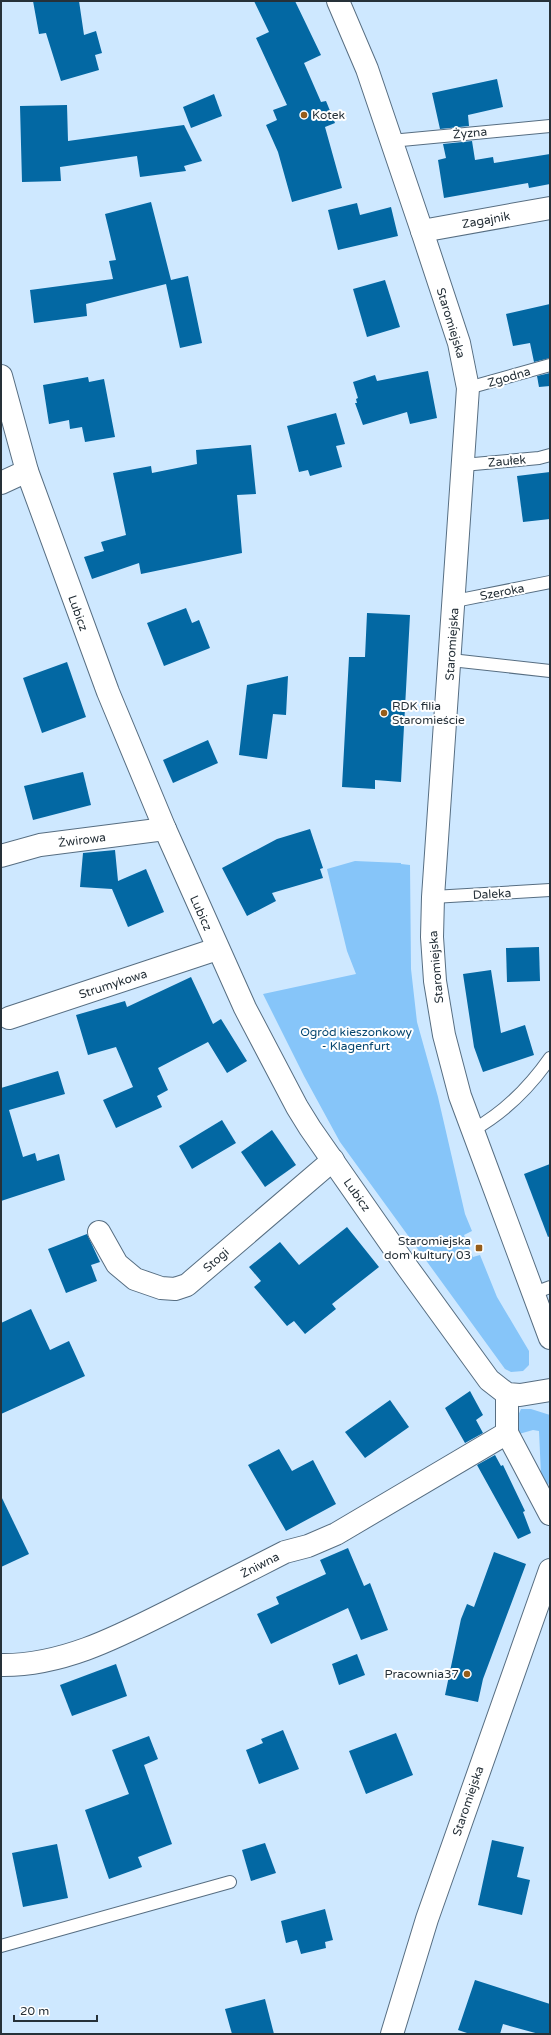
<svg xmlns="http://www.w3.org/2000/svg" width="551" height="2035" font-family="'Varela Round',sans-serif">
<style>
.green{fill:#86c5f9}
.building{fill:#0368a3}
.lines{fill:none;stroke-linecap:round;stroke-linejoin:round}
.service-casing{stroke:#576e82;stroke-width:14}
.minor-casing{stroke:#576e82;stroke-width:24}
.tertiary-casing{stroke:#576e82;stroke-width:24}
.service{stroke:#fff;stroke-width:12}
.minor{stroke:#fff;stroke-width:22}
.tertiary{stroke:#fff;stroke-width:22}
.poi-dot{fill:#965d1a;stroke:#fff;stroke-width:1.5}
.labels{text-anchor:middle;dominant-baseline:central;stroke-width:4;stroke-linejoin:round;paint-order:stroke}
.poi-label{font-size:12px;fill:#263139;stroke:#fff;text-anchor:start}
.street-label{font-size:12px;fill:#263139;stroke:#fff}
.park-label{font-size:12px;fill:#064770;stroke:#fff}
</style>
<rect width="100%" height="100%" fill="#cee8ff"/>
<g class="green">
<polygon points="355,861 401,863 401,864 410,865 411,969 417,1022 438,1097 465,1214 472,1231 464,1235 473,1257 480,1255 497,1297 529,1351 529,1365 523,1371 511,1372 505,1369 340,1142 304,1076 263,994 356,974 347,951 327,869"/>
<polygon points="521,1409 531,1409 550,1415 550,1479 548,1486 541,1475 539,1431 533,1430 519,1434 517,1432 516,1420"/>
</g>
<g class="building">
<polygon points="33,1 79,1 84,35 96,31 102,53 95,55 99,70 61,81 46,33 39,34"/>
<polygon points="254,1 295,1 321,55 304,63 321,102 326,101 335,123 325,127 342,188 292,202 278,152 266,125 277,120 273,110 287,105 256,38 269,32"/>
<polygon points="497,79 503,107 468,115 469,126 440,129 432,93"/>
<polygon points="214,94 222,116 191,128 183,107"/>
<polygon points="67,105 68,141 184,125 202,161 184,166 186,171 140,177 137,156 60,167 61,181 22,182 20,106"/>
<polygon points="472,141 475,160 493,157 494,163 550,154 550,184 529,188 528,183 444,198 438,160 446,158 443,144"/>
<polygon points="151,202 171,280 188,276 202,343 180,348 166,284 86,304 87,316 34,323 30,290 113,279 109,261 116,260 105,214"/>
<polygon points="357,203 360,215 391,207 398,236 338,250 328,210"/>
<polygon points="385,280 400,327 367,337 353,289"/>
<polygon points="550,304 550,358 534,362 530,343 513,346 506,314"/>
<polygon points="428,371 437,418 410,424 407,412 363,425 355,403 357,403 356,399 358,398 353,382 375,375 377,381"/>
<polygon points="550,373 550,386 539,387 537,376"/>
<polygon points="88,377 89,382 104,379 115,437 85,442 82,427 70,429 69,420 49,424 43,385"/>
<polygon points="336,413 345,444 336,446 342,467 310,476 308,470 299,472 287,426"/>
<polygon points="251,445 256,494 237,495 242,553 141,574 139,563 92,579 84,557 104,551 101,542 126,535 113,473 151,466 152,473 197,464 196,450"/>
<polygon points="550,472 550,519 523,522 517,476"/>
<polygon points="186,608 192,623 199,620 210,648 164,666 147,623"/>
<polygon points="367,613 410,615 401,782 375,780 375,789 342,787 349,657 365,657"/>
<polygon points="67,662 86,717 42,733 23,678"/>
<polygon points="288,676 286,715 273,714 267,759 239,755 247,685"/>
<polygon points="208,740 218,763 173,783 163,760"/>
<polygon points="83,772 91,805 33,820 24,786"/>
<polygon points="310,829 323,868 320,869 323,878 272,893 276,901 247,916 222,868 277,839"/>
<polygon points="115,850 118,881 146,869 164,912 128,927 112,889 80,887 83,853"/>
<polygon points="539,947 540,981 507,982 506,948"/>
<polygon points="491,970 501,1033 525,1025 534,1055 483,1072 474,1047 463,974"/>
<polygon points="191,977 213,1024 221,1019 247,1061 227,1073 208,1042 158,1068 168,1090 157,1096 162,1107 116,1128 103,1100 133,1087 116,1047 88,1055 76,1015 125,1001 127,1007"/>
<polygon points="58,1071 65,1094 9,1110 23,1157 35,1153 37,1161 59,1154 65,1180 1,1201 1,1088"/>
<polygon points="222,1120 236,1143 192,1169 179,1146"/>
<polygon points="272,1130 296,1165 265,1187 241,1152"/>
<polygon points="550,1164 550,1236 548,1237 524,1174"/>
<polygon points="347,1227 379,1267 332,1304 336,1309 305,1334 294,1321 287,1326 254,1287 261,1281 249,1267 280,1242 299,1265"/>
<polygon points="87,1234 100,1262 91,1265 97,1281 66,1293 48,1249"/>
<polygon points="31,1309 50,1350 69,1341 85,1376 1,1414 1,1323"/>
<polygon points="470,1391 483,1415 476,1420 483,1433 465,1443 445,1408"/>
<polygon points="390,1400 409,1427 365,1458 345,1432"/>
<polygon points="279,1449 292,1471 313,1460 336,1504 286,1531 248,1465"/>
<polygon points="495,1455 501,1466 503,1465 525,1511 523,1512 531,1533 518,1539 477,1465"/>
<polygon points="1,1496 29,1554 1,1567"/>
<polygon points="348,1548 364,1586 370,1583 388,1630 361,1640 348,1608 271,1644 257,1614 279,1604 276,1597 326,1574 320,1560"/>
<polygon points="494,1552 526,1564 483,1679 478,1702 445,1695 461,1619 467,1604 474,1607"/>
<polygon points="357,1654 365,1675 339,1685 332,1664"/>
<polygon points="116,1664 127,1696 72,1716 60,1685"/>
<polygon points="283,1730 299,1769 259,1784 246,1750 263,1743 261,1739"/>
<polygon points="396,1733 413,1775 366,1794 349,1751"/>
<polygon points="149,1736 158,1759 144,1765 172,1844 138,1857 142,1867 109,1879 85,1810 129,1794 112,1750"/>
<polygon points="492,1840 524,1847 517,1877 530,1880 522,1915 478,1905"/>
<polygon points="265,1843 276,1873 251,1881 242,1850"/>
<polygon points="57,1844 68,1898 23,1907 12,1853"/>
<polygon points="325,1909 333,1940 325,1942 326,1948 301,1954 297,1940 286,1943 281,1921"/>
<polygon points="475,1980 550,2004 550,2034 539,2034 503,2024 500,2034 470,2034 458,2030"/>
<polygon points="265,1999 274,2034 232,2034 225,2009"/>
</g>
<g class="lines">
<g class="service-casing">
<g id="service">
<polyline points="391,141 550,126"/>
<polyline points="468,388 550,365"/>
<polyline points="463,465 539,458 550,455"/>
<polyline points="455,601 550,582"/>
<polyline points="451,660 550,671"/>
<polyline points="433,897 550,890"/>
<path d="M473 1130C505 1112 529 1088 550 1058"/>
<polyline points="534,1293 550,1287"/>
<polyline points="1,1946 230,1882"/>
</g>
</g>
<g class="minor-casing">
<g id="minor">
<polyline points="422,231 550,208"/>
<polyline points="1,376 27,471 108,692 165,829 245,1008 297,1107 310,1128 407,1267 489,1380 507,1394 520,1395 550,1390"/>
<polyline points="1,483 27,471"/>
<polyline points="1,856 40,845 165,829"/>
<polyline points="9,1018 217,949"/>
<polyline points="99,1232 117,1264 135,1279 161,1288 175,1289 187,1285 333,1160"/>
<polyline points="507,1394 507,1433 550,1514"/>
<path d="M1 1665C65 1666 123 1634 179 1606 214 1588 250 1570 285 1552L308 1546 336 1534 507 1433"/>
</g>
</g>
<g class="tertiary-casing">
<g id="tertiary">
<polyline points="338,1 367,69 422,231 459,343 468,388 433,897 432,937 435,981 444,1035 460,1096 550,1338"/>
<polyline points="392,2034 427,1919 550,1570"/>
</g>
</g>
<use href="#service" class="service"/>
<use href="#minor" class="minor"/>
<use href="#tertiary" class="tertiary"/>
</g>
<g class="poi-dot">
<circle cx="304" cy="115" r="4"/>
<circle cx="384" cy="713" r="4"/>
<rect x="475" y="1244" width="8" height="8" rx="2"/>
<circle cx="467" cy="1674" r="4"/>
</g>
<g class="labels">
<g class="poi-label">
<text x="312" y="115">Kotek</text>
<text x="392" y="706">RDK filia<tspan x="392" dy="14">Staromieście</tspan></text>
<text x="471" y="1241" text-anchor="end">Staromiejska<tspan x="471" dy="14">dom kultury 03</tspan></text>
<text x="459" y="1674" text-anchor="end">Pracownia37</text>
</g>
<g class="street-label">
<text transform="translate(470 133) rotate(-5)">Żyzna</text>
<text transform="translate(486 220) rotate(-10)">Zagajnik</text>
<text transform="translate(451 323) rotate(73)">Staromiejska</text>
<text transform="translate(509 377) rotate(-16)">Zgodna</text>
<text transform="translate(507 461) rotate(-5)">Zaułek</text>
<text transform="translate(502 592) rotate(-11)">Szeroka</text>
<text transform="translate(78 613) rotate(70)">Lubicz</text>
<text transform="translate(452 644) rotate(-86)">Staromiejska</text>
<text transform="translate(82 840) rotate(-7)">Żwirowa</text>
<text transform="translate(492 894) rotate(-3)">Daleka</text>
<text transform="translate(201 913) rotate(66)">Lubicz</text>
<text transform="translate(436 967) rotate(-95)">Staromiejska</text>
<text transform="translate(113 984) rotate(-18)">Strumykowa</text>
<text transform="translate(357 1195) rotate(55)">Lubicz</text>
<text transform="translate(216 1260) rotate(-41)">Stogi</text>
<text transform="translate(260 1565) rotate(-27)">Żniwna</text>
<text transform="translate(468 1801) rotate(-71)">Staromiejska</text>
</g>
<g class="park-label">
<text x="356" y="1032">Ogród kieszonkowy<tspan x="356" dy="14">- Klagenfurt</tspan></text>
</g>
</g>
<rect width="551" height="2035" fill="none" stroke="#263139" stroke-width="4"/>
<path d="M14 2015v6h83v-6" fill="none" stroke="#263139" stroke-width="2"/>
<text x="20" y="2015" font-size="12" fill="#263139" stroke="#ffffff" stroke-width="3" paint-order="stroke">20 m</text>
</svg>
